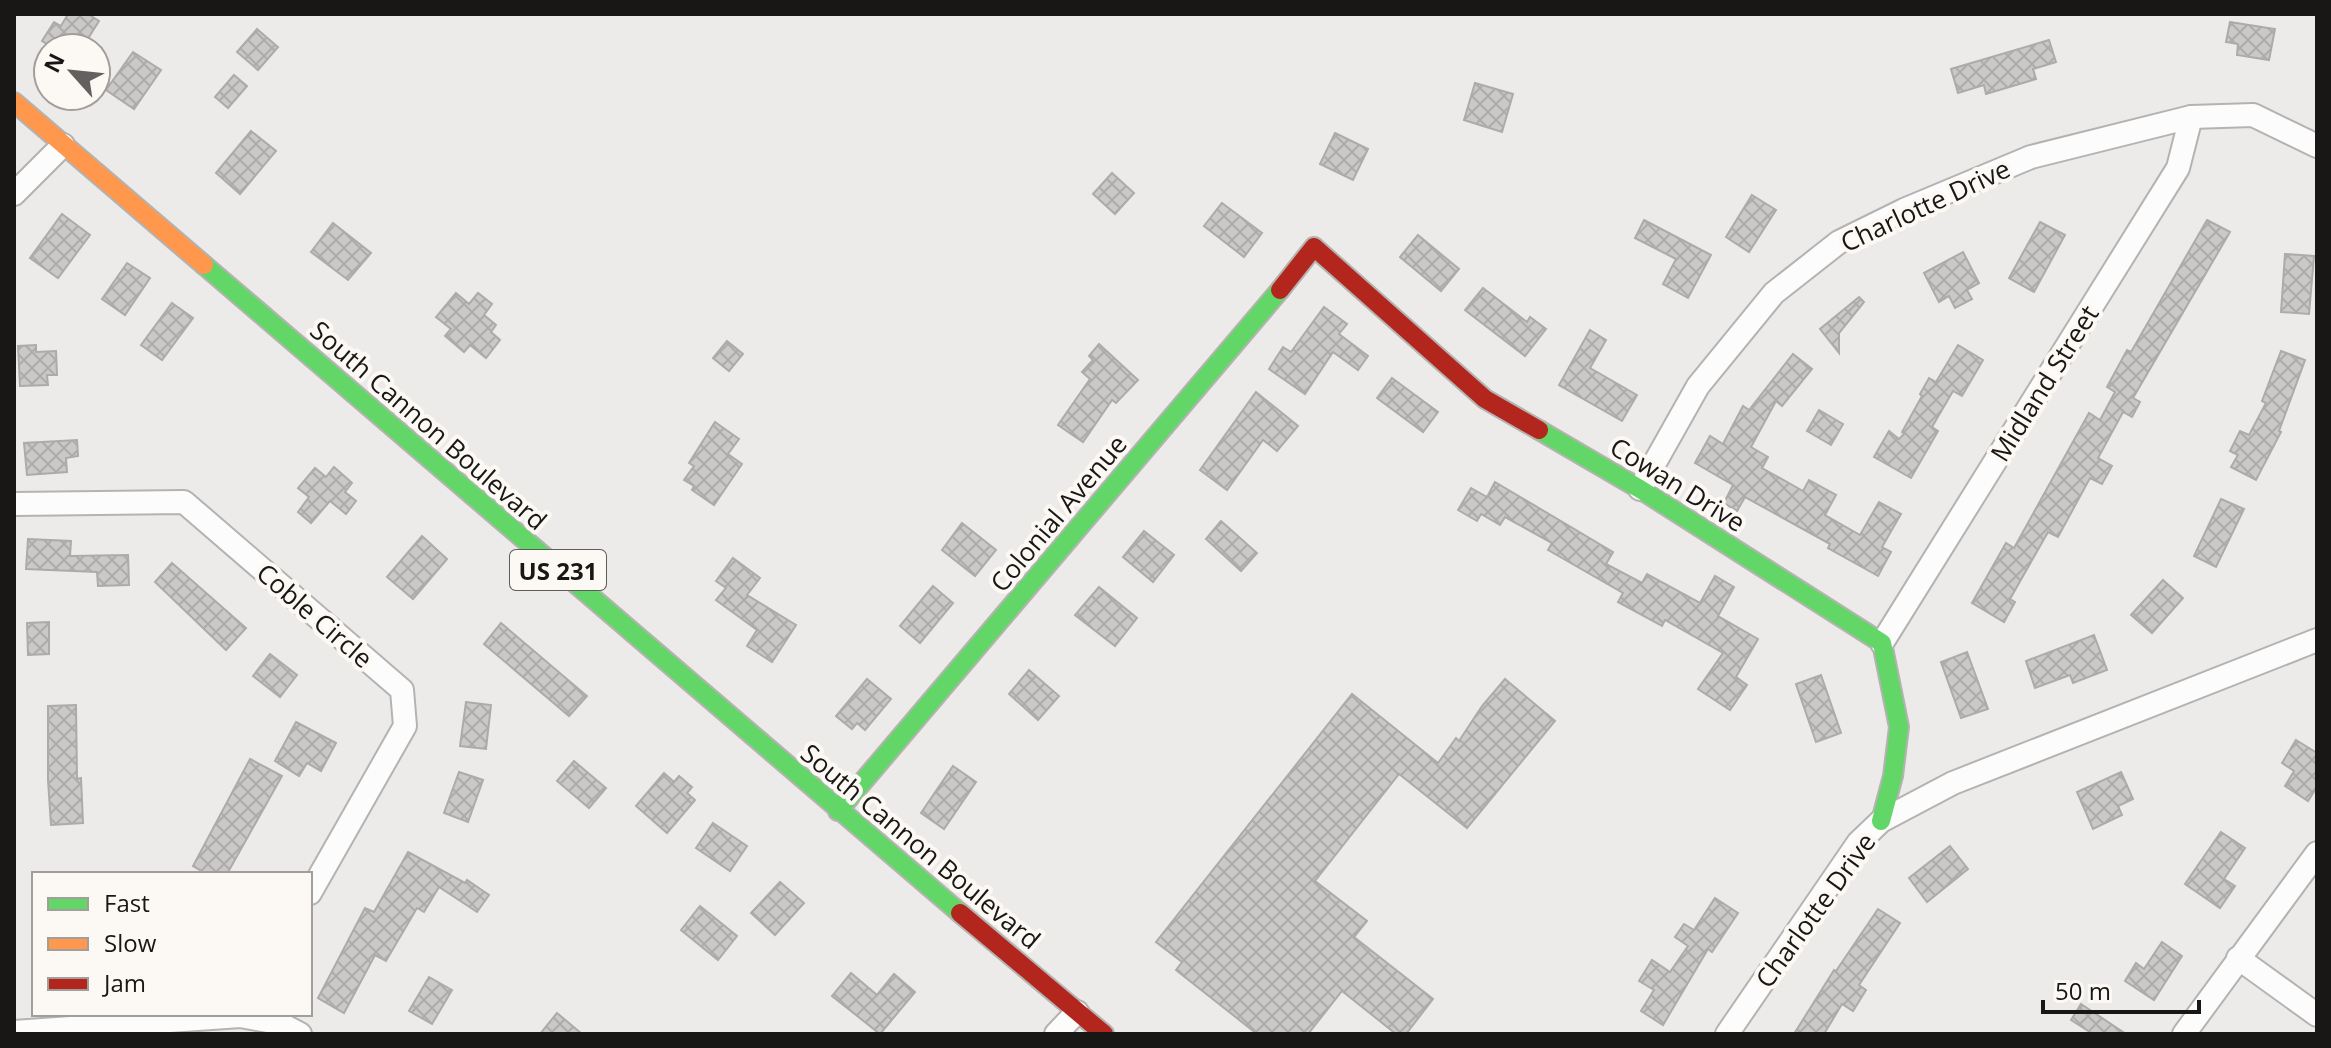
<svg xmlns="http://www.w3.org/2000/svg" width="2331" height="1048" viewBox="0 0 2331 1048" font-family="'Open Sans',sans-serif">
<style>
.building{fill:url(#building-cross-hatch);stroke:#acaba9;stroke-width:2}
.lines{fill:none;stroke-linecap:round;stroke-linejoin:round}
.street-casing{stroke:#b4b3b1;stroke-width:26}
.fast-casing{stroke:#b4b3b1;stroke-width:22}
.slow-casing{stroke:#b4b3b1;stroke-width:22}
.jam-casing{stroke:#b4b3b1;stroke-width:22}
.street{stroke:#fcfcfc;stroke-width:22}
.fast{stroke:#63d668;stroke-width:18}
.slow{stroke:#ff974d;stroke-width:18}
.jam{stroke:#b3261e;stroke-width:18}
.labels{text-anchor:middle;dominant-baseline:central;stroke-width:8;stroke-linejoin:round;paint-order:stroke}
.shield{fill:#fcf9f5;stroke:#5c5b59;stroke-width:2}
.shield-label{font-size:24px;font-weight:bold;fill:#181716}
.street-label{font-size:26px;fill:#181716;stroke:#fcf9f5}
</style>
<defs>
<pattern id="building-cross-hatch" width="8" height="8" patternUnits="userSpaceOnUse" patternTransform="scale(2)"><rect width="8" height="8" fill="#cac9c7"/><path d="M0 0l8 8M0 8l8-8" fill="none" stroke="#adacaa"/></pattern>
</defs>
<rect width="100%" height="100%" fill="#edebe9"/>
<g class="building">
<path d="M68,14H88L99,21L82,48H53L42,41L54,22L61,26Z"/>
<path d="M2230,22L2275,29L2269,60L2237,55L2238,44L2226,42Z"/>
<path d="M257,29L278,47L258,70L237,52Z"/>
<path d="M2049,40L2056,62L2033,69L2036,79L1986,94L1984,85L1958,93L1951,69Z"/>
<path d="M133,52L161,70L134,109L106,90Z"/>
<path d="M234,75L247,86L228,108L215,97Z"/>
<path d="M1475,83L1513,94L1502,132L1464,120Z"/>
<path d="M251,131L276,151L240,194L216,173Z"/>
<path d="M1335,133L1368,149L1353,180L1320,164Z"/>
<path d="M1112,173L1134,193L1115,214L1093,194Z"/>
<path d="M1752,195L1776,210L1749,252L1726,237Z"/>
<path d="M1222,203L1262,233L1244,257L1204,226Z"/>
<path d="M62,214L90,235L58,278L30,258Z"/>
<path d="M1644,220L1711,255L1688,298L1663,284L1676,259L1635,238Z"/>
<path d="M2207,220L2230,232L2133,398L2140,402L2132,417L2123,412L2098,458L2112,466L2102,484L2090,478L2058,537L2048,532L2010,599L2015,602L2004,622L1972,603L2006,543L2014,548L2089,413L2100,420L2115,392L2107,387L2127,350L2131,352Z"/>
<path d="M2040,222L2065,235L2034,292L2009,278Z"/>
<path d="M333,223L371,253L348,280L311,252Z"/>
<path d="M1418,235L1459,269L1441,291L1400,257Z"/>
<path d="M1963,252L1979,283L1967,290L1972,299L1955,308L1949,296L1939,302L1924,273Z"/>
<path d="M2285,254L2314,256L2309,314L2281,312Z"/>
<path d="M127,263L150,278L125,315L102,299Z"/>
<path d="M1483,288L1527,322L1530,317L1546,329L1525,356L1465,310Z"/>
<path d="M456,293L469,304L478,293L492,304L484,315L496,325L491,332L500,340L486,358L470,345L464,352L445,336L451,329L436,317Z"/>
<path d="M1859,297L1864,302L1839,333V353L1820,329Z"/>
<path d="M172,303L193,318L162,360L141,345Z"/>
<path d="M1324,307L1347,324L1339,334L1368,356L1358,370L1333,352L1305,394L1269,369L1283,347L1291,352Z"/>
<path d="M1590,330L1606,340L1590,368L1637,395L1622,421L1559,385Z"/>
<path d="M727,341L743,354L729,371L713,358Z"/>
<path d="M1099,344L1138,380L1116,403L1112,400L1083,442L1058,425L1090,379L1082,372L1093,360L1089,356Z"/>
<path d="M36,345V352L56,351L57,375H47L48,385L20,386L18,346Z"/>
<path d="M1958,345L1983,360L1962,396L1953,391L1932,427L1938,431L1911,478L1874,457L1889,431L1899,439L1904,434L1902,432L1922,396L1920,394L1929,378L1936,382Z"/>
<path d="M2281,351L2305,360L2279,431L2281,432L2256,480L2231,467L2238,455L2230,451L2240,431L2249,435L2266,403L2262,401Z"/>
<path d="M1793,354L1812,369L1782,406L1776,401L1751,447L1768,457L1762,468L1803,491L1809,480L1836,495L1825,515L1860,535L1879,502L1901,514L1882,547L1891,552L1878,576L1828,548L1830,544L1745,497L1737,511L1724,503L1733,485L1695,463L1710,436L1723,444L1743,406L1749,410Z"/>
<path d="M1392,378L1438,412L1423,432L1377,398Z"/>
<path d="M1256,392L1298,426L1277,451L1263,440L1227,490L1200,470Z"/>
<path d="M1819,410L1843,424L1831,445L1807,431Z"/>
<path d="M715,422L739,439L728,454L742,464L714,505L692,490L694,486L684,480L694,466L689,463Z"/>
<path d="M77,440L78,456L66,458L67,472L27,475L24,443Z"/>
<path d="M334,467L352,483L345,492L356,501L346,514L330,501L311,523L298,512L309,497L298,488L315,468L326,477Z"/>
<path d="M1495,482L1613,552L1606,564L1642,583L1647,574L1700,603L1715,576L1734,587L1718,616L1758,639L1736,677L1747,685L1730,710L1698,689L1723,653L1665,620L1662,626L1618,602L1623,593L1548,550L1552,543L1505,517L1500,525L1481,514L1477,521L1458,510L1471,488L1487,497Z"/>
<path d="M2221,499L2244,509L2216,567L2194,556Z"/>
<path d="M1221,521L1257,553L1241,571L1206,539Z"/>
<path d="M962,523L996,550L975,576L942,550Z"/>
<path d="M1144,531L1174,555L1153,582L1123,557Z"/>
<path d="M422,536L447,559L413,599L387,577Z"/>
<path d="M28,539L71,541L70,556L128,555L129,585L98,586L97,572L26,569Z"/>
<path d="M733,558L760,578L747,595L796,625L772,662L747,646L757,630L716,600L726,588L716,581Z"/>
<path d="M172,563L246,628L226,650L155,582Z"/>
<path d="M2163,580L2183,598L2152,633L2131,615Z"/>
<path d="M933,586L953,603L920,643L900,626Z"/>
<path d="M1099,587L1137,618L1115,646L1075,615Z"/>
<path d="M49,622V654L28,655L27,623Z"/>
<path d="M501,623L587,696L569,716L484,644Z"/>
<path d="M2094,635L2107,670L2073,683L2070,675L2035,688L2026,661Z"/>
<path d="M1967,652L1988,709L1961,718L1941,662Z"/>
<path d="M270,654L297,675L280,697L253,676Z"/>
<path d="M1029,670L1059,696L1038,720L1009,694Z"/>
<path d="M1821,675L1841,733L1816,742L1796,684Z"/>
<path d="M867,679L891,699L865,730L857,723L852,729L836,716Z"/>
<path d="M1505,679L1555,721L1467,828L1399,774L1315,881L1367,921L1354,937L1433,999L1406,1034H1396L1342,991L1308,1034H1257L1176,970L1182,962L1156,942L1352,694L1438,763L1456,738L1459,741L1482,706Z"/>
<path d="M466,702L491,705L486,749L460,746Z"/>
<path d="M76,705L77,779L81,778L83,823L51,825L48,780V706Z"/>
<path d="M296,722L336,743L321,771L307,763L299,776L275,761Z"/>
<path d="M2296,740L2317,753V787L2308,801L2285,786L2294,771L2282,763Z"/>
<path d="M250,759L282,776L227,874H207L193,866Z"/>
<path d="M574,761L606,788L589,808L557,781Z"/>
<path d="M953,766L976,782L944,829L921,813Z"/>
<path d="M459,772L483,780L468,822L444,813Z"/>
<path d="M2121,772L2133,799L2118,806L2122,815L2093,829L2077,792Z"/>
<path d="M664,773L674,782L679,776L692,787L687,793L695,800L667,833L636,806Z"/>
<path d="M713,823L747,846L730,871L696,848Z"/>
<path d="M2221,832L2245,848L2224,879L2235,886L2220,908L2185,884Z"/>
<path d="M1950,846L1968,869L1927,902L1909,878Z"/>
<path d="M408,852L465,883L467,880L489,895L477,912L439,887L424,912L417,908L386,961L375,955L344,1013L318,998L365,908L374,912Z"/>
<path d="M780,882L804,903L775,935L751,913Z"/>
<path d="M1715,898L1738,913L1712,952L1708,949L1663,1025L1641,1011L1654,990L1639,981L1652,960L1670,972L1688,946L1675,937L1684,924L1694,930Z"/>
<path d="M700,906L737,936L718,960L681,930Z"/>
<path d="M1878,909L1900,923L1859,985L1866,990L1853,1011L1842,1004L1824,1034H1794L1834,970L1836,971Z"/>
<path d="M2162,942L2182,956L2154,1000L2125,981L2136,963L2144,969Z"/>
<path d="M851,973L877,995L894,974L915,992L880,1034L832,996Z"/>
<path d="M429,977L452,990L432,1024L409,1011Z"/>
<path d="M2081,1004L2126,1034H2093L2071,1020Z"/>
<path d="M557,1013L582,1034H540Z"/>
</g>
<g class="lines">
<g class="street-casing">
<g id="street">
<path d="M14,194L63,145"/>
<path d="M1640,489L1698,386L1774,293L1839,242L1904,210L2031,157L2191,117L2253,115L2317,146"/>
<path d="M14,504L184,502L402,690L405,726L310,893"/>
<path d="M1882,643L2178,168L2191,117"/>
<path d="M2238,958L2317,1015"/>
<path d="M14,1032L240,1016L279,1023L300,1034"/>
<path d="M1056,1034L1077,1012"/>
<path d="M1727,1034L1858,843L1881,821L1953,783L2317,640"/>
<path d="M2184,1034L2317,853"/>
</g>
</g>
<g class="fast-casing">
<g id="fast">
<path d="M204,265L960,913"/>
<path d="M1539,430L1640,489L1882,643L1899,727L1893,776L1881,821"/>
<path d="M838,811L1280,290"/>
</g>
</g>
<g class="slow-casing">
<path id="slow" d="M14,102L204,265"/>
</g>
<g class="jam-casing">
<g id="jam">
<path d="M1280,290L1314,247L1485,399L1539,430"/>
<path d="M960,913L1104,1034"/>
</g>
</g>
<use href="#street" class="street"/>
<use href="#fast" class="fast"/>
<use href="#slow" class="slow"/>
<use href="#jam" class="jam"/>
</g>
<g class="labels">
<rect class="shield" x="510" y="550" width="96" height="40" rx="6"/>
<g class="shield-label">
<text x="558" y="570">US 231</text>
</g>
<g class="street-label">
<text transform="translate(1925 205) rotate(-25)">Charlotte Drive</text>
<text transform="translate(2044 383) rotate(-58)">Midland Street</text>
<text transform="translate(429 425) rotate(41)">South Cannon Boulevard</text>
<text transform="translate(1678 484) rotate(32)">Cowan Drive</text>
<text transform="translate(1058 513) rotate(-50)">Colonial Avenue</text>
<text transform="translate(315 615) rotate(41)">Coble Circle</text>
<text transform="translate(921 846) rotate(40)">South Cannon Boulevard</text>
<text transform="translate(1815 910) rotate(-54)">Charlotte Drive</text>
</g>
</g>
<rect width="2331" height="1048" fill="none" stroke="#181716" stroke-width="32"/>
<rect x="32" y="872" width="280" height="144" fill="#fcf9f5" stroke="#a19f9c" stroke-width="2"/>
<rect x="48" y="898" width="40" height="12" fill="#63d668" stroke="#a19f9c" stroke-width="2"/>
<text x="104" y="912" font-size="24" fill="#181716">Fast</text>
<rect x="48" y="938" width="40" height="12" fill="#ff974d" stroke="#a19f9c" stroke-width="2"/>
<text x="104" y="952" font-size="24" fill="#181716">Slow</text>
<rect x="48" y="978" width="40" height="12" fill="#b3261e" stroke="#a19f9c" stroke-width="2"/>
<text x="104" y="992" font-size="24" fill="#181716">Jam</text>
<g transform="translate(72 72) rotate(297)"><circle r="38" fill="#fcf9f5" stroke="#a19f9c" stroke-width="2"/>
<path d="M0-6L14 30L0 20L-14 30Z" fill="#636160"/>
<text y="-12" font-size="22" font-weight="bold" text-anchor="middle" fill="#181716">N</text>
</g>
<path d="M2043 1000v12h156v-12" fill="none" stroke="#181716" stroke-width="4"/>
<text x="2055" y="1000" font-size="24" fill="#181716" stroke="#fcf9f5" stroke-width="6" paint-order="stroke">50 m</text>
</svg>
